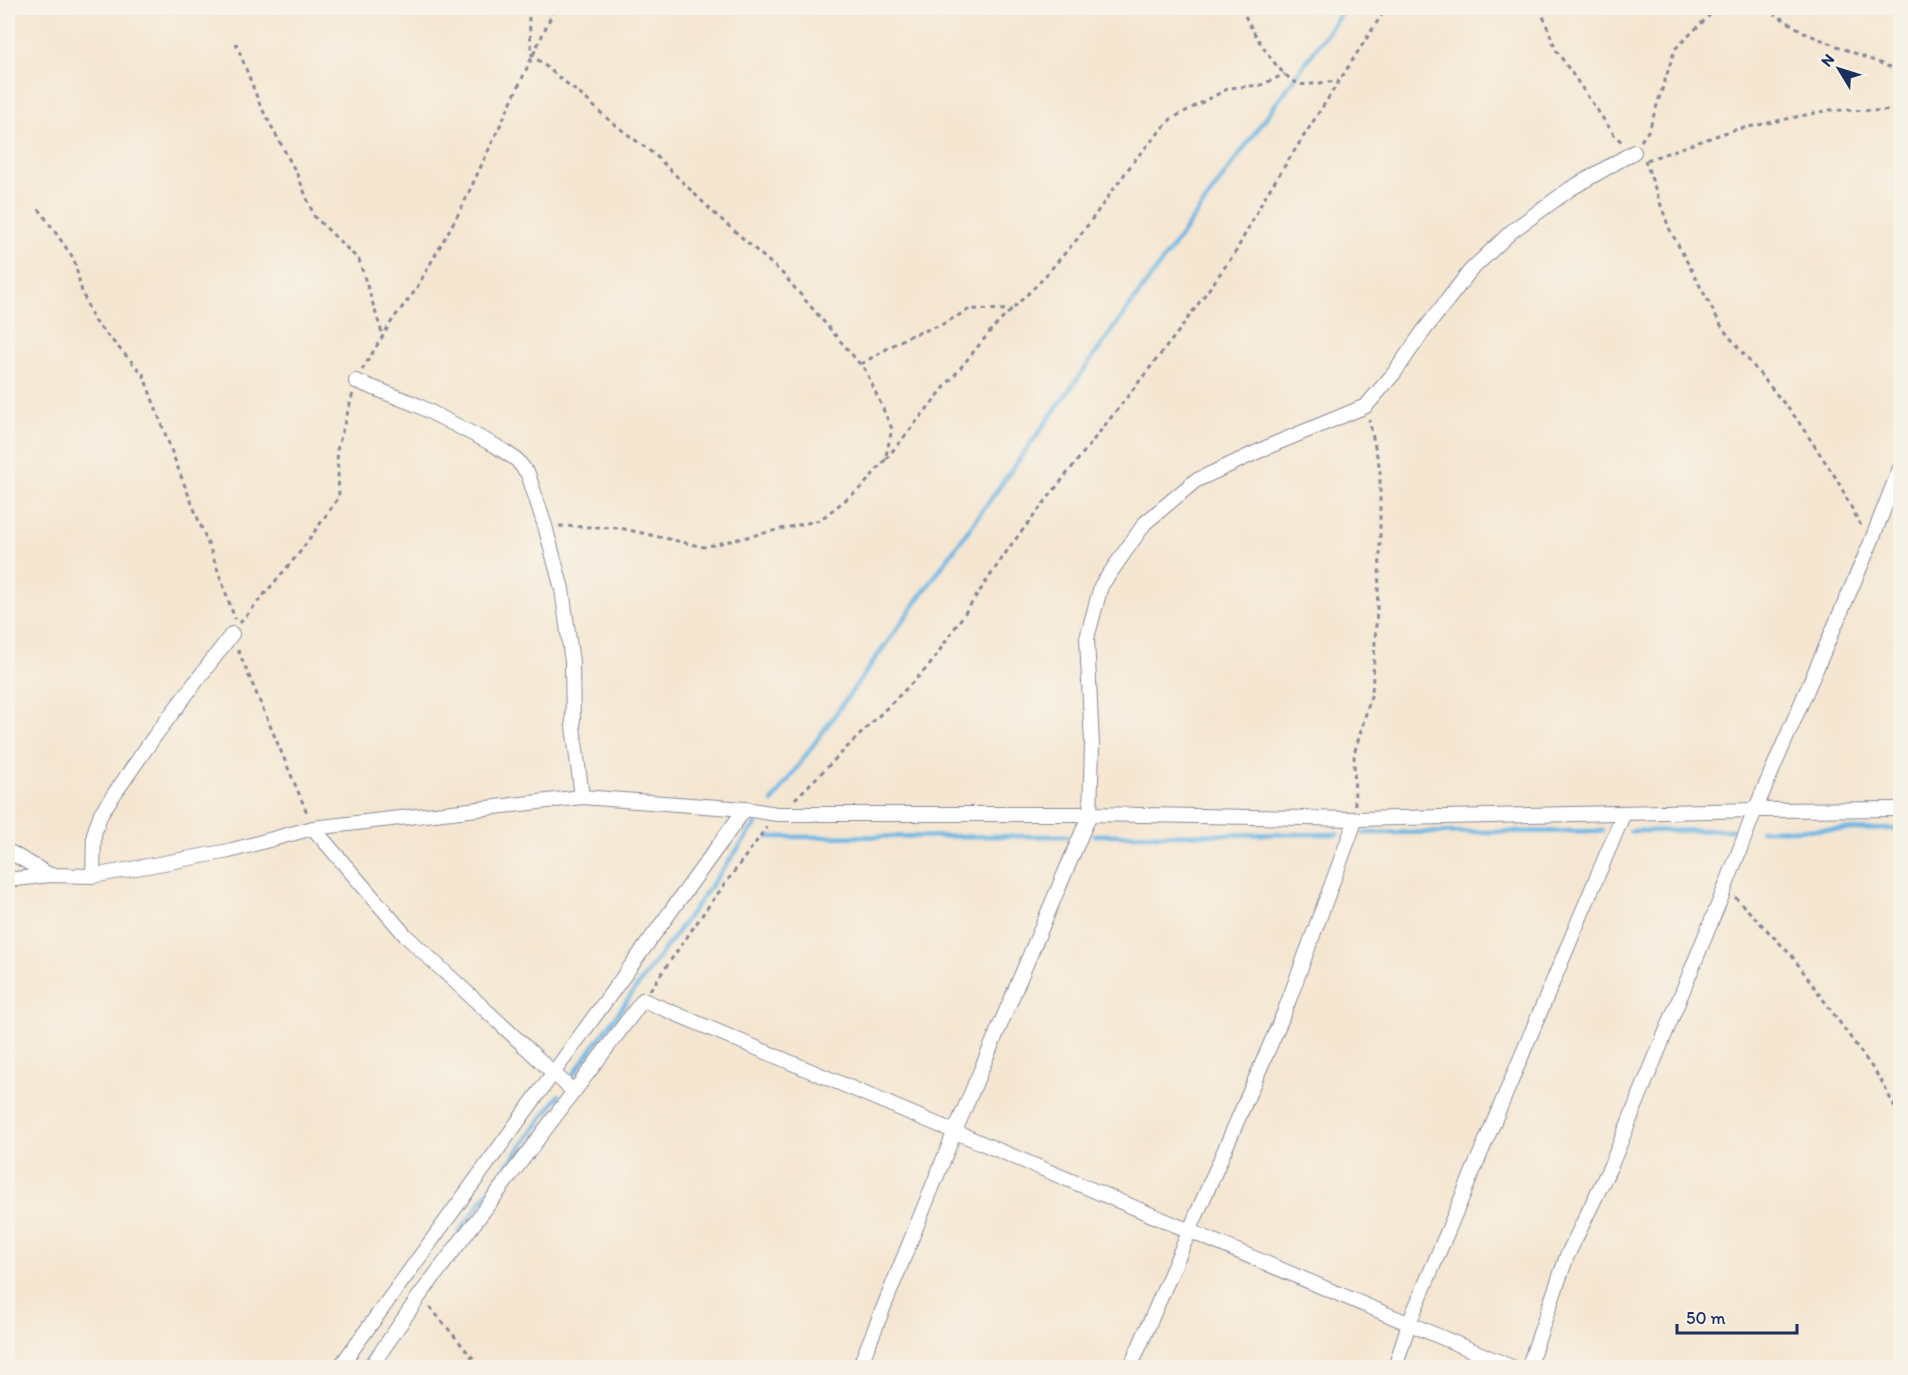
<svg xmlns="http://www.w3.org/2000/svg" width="1908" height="1375" viewBox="0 0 1908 1375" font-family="Itim,sans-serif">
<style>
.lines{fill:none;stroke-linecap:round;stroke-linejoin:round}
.stream{stroke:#6ab6e3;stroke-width:4.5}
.street-casing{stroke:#888a98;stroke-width:16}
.path{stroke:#888a98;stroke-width:3;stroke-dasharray:4.5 4.5;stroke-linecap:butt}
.street{stroke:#fff;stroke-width:14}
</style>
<rect width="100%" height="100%" fill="#f7f3e8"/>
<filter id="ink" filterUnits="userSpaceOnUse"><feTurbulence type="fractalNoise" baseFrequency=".0167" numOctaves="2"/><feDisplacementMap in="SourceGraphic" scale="12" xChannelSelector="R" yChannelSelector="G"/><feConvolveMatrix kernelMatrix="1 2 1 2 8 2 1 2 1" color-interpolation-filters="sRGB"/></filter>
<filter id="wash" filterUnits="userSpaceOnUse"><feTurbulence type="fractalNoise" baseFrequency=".008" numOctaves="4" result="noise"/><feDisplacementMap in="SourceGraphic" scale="24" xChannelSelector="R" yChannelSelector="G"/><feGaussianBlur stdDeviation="1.35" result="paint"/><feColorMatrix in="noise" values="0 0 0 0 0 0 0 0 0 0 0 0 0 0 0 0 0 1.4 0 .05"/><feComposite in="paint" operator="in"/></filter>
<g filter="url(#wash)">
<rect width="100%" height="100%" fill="#f5e6d1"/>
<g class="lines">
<g class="stream">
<path d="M772,802L1345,8"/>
<path d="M1761,830L1900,829"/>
<path d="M1630,831L1733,830"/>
<path d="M1364,833L1602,831"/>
<path d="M1095,835L1337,834"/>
<path d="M769,837L1067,836"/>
<path d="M572,1076L756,824"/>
<path d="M459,1232L559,1095"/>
<path d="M361,1368L384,1336"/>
</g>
</g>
</g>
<g filter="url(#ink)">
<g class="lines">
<g class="street-casing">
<g id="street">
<path d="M356,381L417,405L496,446L517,460L528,474L545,526L562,589L572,662L573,726L582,797"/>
<path d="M313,828L406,936L574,1092"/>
<path d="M8,851L50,875"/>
<path d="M93,876L94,834L101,813L154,737L232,634"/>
<path d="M8,880L50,875L93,876L229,851L313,828L582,797L745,809L777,814H1090L1356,819L1755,810L1900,809"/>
<path d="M339,1368L745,809"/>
<path d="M370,1368L420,1295L643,1000L1514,1368"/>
<path d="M859,1368L955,1131L1090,814L1092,745L1087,638L1101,586L1145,523L1195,481L1272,445L1366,406L1395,372L1422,333L1470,271L1512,231L1570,189L1634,152"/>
<path d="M1130,1368L1284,1013L1356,819"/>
<path d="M1395,1368L1409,1323L1624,813"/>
<path d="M1528,1368L1567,1256L1612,1163L1725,888L1755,810L1869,547L1900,468"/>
</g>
</g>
<g class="path">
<path d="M528,8L532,55L587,100L610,121L655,155L713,212L782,273L866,371L892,429L885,460L863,486L820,520L704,547L620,528L558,526"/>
<path d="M1241,8C1250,27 1278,78 1300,84C1308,86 1329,81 1338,81"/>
<path d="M1540,8L1556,50L1615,136L1623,143"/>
<path d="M1765,8L1807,34L1892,68L1900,73"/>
<path d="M236,43L260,105L298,176L314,216L359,260L383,336"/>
<path d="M1641,141L1649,130L1675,49L1717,8"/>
<path d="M1645,160L1669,228L1723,329L1796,418L1836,478L1861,526"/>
<path d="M1647,160L1730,131L1829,110L1900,111"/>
<path d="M39,209L74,259L82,292L94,321L143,374L179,471L212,554L235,619"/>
<path d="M861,364L907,337L941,325L970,309L1012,310"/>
<path d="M362,370L393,319L415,291L461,209L555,8"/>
<path d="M886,459L993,328L1039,283L1079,237L1137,157L1171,119L1229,88L1261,85L1285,74"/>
<path d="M240,623L300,552L339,497L337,450L353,393"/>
<path d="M238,650L308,815"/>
<path d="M795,799L929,666L1011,545L1178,332L1235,253L1266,195L1386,8"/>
<path d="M1355,805L1354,754L1372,693L1380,558V469L1369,420"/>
<path d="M1735,897L1792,956L1881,1080L1900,1118"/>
<path d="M650,990L705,911L767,827"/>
<path d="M430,1307L481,1368"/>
</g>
<use href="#street" class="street"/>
</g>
</g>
<rect width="1908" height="1375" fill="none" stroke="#f7f3e8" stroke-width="30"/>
<g transform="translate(1839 69) rotate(308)" stroke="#f7f3e8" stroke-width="4.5" paint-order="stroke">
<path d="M0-4.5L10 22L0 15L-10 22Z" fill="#1b2f5e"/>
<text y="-9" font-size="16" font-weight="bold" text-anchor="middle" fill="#1b2f5e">N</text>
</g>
<path d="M1677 1324v9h120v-9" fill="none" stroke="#1b2f5e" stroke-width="3"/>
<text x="1686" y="1324" font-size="18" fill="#1b2f5e" stroke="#f7f3e8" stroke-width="4.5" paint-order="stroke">50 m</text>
</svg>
